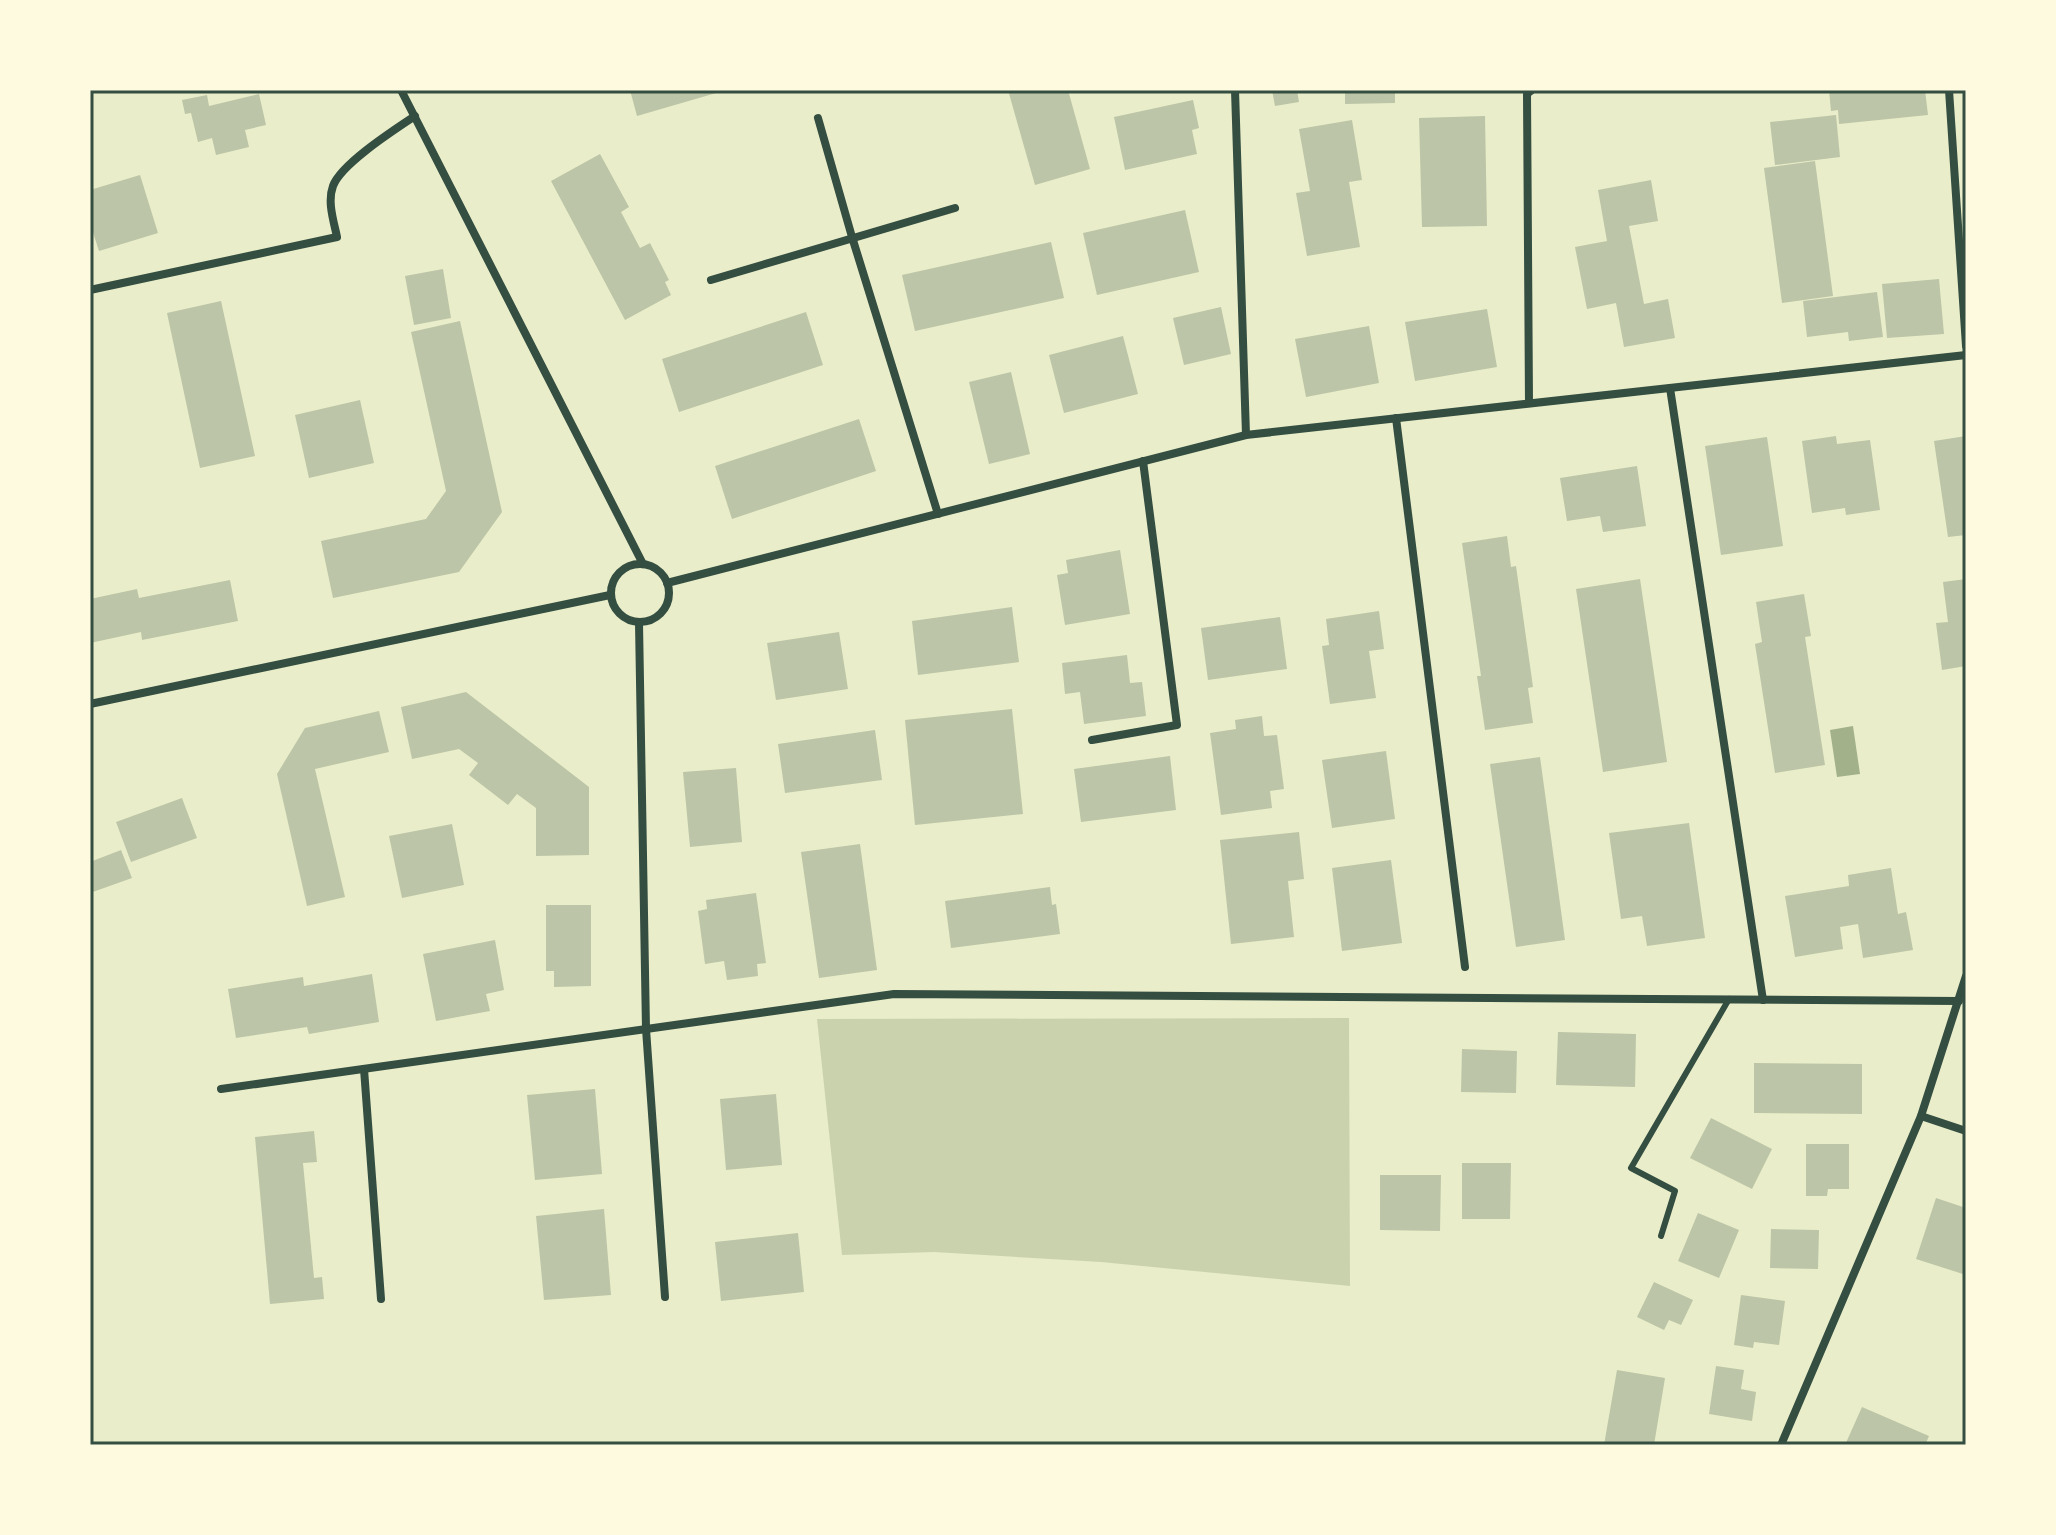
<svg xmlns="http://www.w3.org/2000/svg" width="2056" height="1535" viewBox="0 0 2056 1535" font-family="Barlow,sans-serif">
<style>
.green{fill:#cad2ad}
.water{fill:#a3b18a}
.building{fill:#bcc5a7}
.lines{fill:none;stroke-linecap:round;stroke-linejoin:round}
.service{stroke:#344e41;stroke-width:6}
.minor{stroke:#344e41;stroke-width:8}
.neatline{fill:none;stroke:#344e41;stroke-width:3}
</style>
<rect width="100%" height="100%" fill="#e9edc9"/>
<path class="green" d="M1349,1018L1350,1286L1101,1262L934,1252L842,1255L817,1019Z"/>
<path class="water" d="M1853,726L1860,774L1837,777L1830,730Z"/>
<g class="building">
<path d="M630,90H723V91L637,116Z"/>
<path d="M1008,90H1068L1090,169L1035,185Z"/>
<path d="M1272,90H1297L1299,102L1275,106Z"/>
<path d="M1345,90H1395V103L1345,104Z"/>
<path d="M1829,90H1925L1928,115L1839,124L1838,110L1831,111Z"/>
<path d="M259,94L266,125L245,130L249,147L216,155L212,138L198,142L191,113L185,114L182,100L207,95L209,106Z"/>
<path d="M1193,100L1199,128L1192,130L1197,154L1125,170L1114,117Z"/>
<path d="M1836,115L1840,157L1775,165L1770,122Z"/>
<path d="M1485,116L1487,226L1422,227L1419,118Z"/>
<path d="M1352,120L1362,180L1349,182L1360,247L1307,256L1296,193L1310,191L1299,129Z"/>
<path d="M600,154L629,207L621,212L640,248L650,243L669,280L665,282L671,295L625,320L551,181Z"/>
<path d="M1815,161L1833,296L1782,303L1764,168Z"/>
<path d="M140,175L158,233L99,251L90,223V190Z"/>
<path d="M1651,180L1658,221L1629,226L1644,304L1668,299L1675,338L1624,347L1616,303L1587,309L1575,247L1607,241L1598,190Z"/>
<path d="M1185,210L1199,272L1097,295L1083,233Z"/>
<path d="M1051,242L1064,298L915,331L902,275Z"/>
<path d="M443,269L451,318L414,325L405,276Z"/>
<path d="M1939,279L1944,334L1887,338L1882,284Z"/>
<path d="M1877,292L1883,337L1849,341L1848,332L1807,337L1803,301Z"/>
<path d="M221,301L255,456L200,468L167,313Z"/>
<path d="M1221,307L1231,354L1184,365L1173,318Z"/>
<path d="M1487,309L1497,367L1415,381L1405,322Z"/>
<path d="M806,312L823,365L679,412L662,359Z"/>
<path d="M460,321L502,512L459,572L333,598L321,541L426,519L446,491L411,332Z"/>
<path d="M1369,326L1379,383L1306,397L1295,339Z"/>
<path d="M1123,336L1138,394L1064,413L1049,355Z"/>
<path d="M1011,372L1030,454L989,464L969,382Z"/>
<path d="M360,400L374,463L309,478L295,415Z"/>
<path d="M859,419L876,471L732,519L715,466Z"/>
<path d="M1836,436L1837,444L1870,440L1880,510L1846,515L1845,508L1812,513L1802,441Z"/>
<path d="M1966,436V535L1948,537L1934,441Z"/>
<path d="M1767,437L1783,546L1721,555L1705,446Z"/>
<path d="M1637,466L1646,526L1603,532L1600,516L1567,521L1560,478Z"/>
<path d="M1507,536L1511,567L1516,566L1533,687L1528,688L1533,723L1485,730L1477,676H1481L1462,543Z"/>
<path d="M1120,550L1130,614L1065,625L1057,575L1068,573L1066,560Z"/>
<path d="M1640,579L1667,762L1603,772L1576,589Z"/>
<path d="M1966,579V666L1942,670L1936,623L1948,622L1943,582Z"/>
<path d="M230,580L238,621L142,640L141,632L90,643V599L137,589L139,598Z"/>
<path d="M1804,594L1811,636L1805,637L1825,765L1775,773L1755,644L1762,642L1756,602Z"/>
<path d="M1012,607L1019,662L918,675L912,621Z"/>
<path d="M1379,611L1384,649L1369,651L1376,698L1330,704L1322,646L1329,645L1326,619Z"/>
<path d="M1280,617L1287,669L1208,680L1201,628Z"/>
<path d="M839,632L848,689L776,700L767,643Z"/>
<path d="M1127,655L1130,683L1142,682L1146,716L1084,724L1080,692L1065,694L1062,663Z"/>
<path d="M466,692L589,787V855L536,856V808L517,794L508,805L469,775L478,763L459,749L412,759L401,707Z"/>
<path d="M1012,709L1023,814L915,825L905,720Z"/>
<path d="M379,711L389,752L315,769L345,897L307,906L277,774L305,728Z"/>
<path d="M1262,716L1264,736L1277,735L1284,789L1270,791L1272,808L1221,815L1210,733L1236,729L1235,720Z"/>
<path d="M875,730L882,780L785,793L778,744Z"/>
<path d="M1386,751L1395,819L1332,828L1322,760Z"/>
<path d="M1170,756L1176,810L1081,822L1074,769Z"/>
<path d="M1540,757L1565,940L1516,947L1490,764Z"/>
<path d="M736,768L742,842L690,847L683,772Z"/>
<path d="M182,798L197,838L131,862L116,822Z"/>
<path d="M1689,823L1705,938L1647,946L1642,916L1621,919L1609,833Z"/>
<path d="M452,824L464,885L402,898L389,836Z"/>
<path d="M1299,832L1304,879L1288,881L1294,937L1231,944L1220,840Z"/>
<path d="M860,844L877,970L819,978L801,852Z"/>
<path d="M121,850L132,878L90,893V862Z"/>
<path d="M1391,860L1402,943L1342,951L1332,868Z"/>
<path d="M1891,868L1898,914L1906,912L1913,950L1863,958L1858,924L1840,927L1843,949L1795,957L1785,896L1849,886L1848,875Z"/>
<path d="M1050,887L1052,905L1056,904L1060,934L951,948L945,901Z"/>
<path d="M756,893L766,963L757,964L758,976L727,980L724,961L705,964L698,911L707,909L706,900Z"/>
<path d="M546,905H591V986L554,987V971H546Z"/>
<path d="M495,940L504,990L486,994L490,1011L436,1021L423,954Z"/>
<path d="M372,974L379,1022L309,1034L307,1027L236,1038L228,989L303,977L304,986Z"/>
<path d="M1558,1032L1636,1034L1635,1087L1556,1085Z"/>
<path d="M1462,1049L1517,1051L1516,1093L1461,1092Z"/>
<path d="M1754,1063L1862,1064V1114L1754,1113Z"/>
<path d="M595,1089L602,1174L535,1180L527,1095Z"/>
<path d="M776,1094L782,1165L726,1170L720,1099Z"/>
<path d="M1711,1118L1772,1149L1752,1189L1690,1158Z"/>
<path d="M314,1131L317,1162L303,1163L314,1278L322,1277L324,1299L270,1304L255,1137Z"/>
<path d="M1806,1144H1849V1189H1828L1827,1196H1806Z"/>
<path d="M1462,1163H1511L1510,1219H1462Z"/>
<path d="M1380,1175H1441L1440,1231L1380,1230Z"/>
<path d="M1936,1198L1966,1208V1275L1916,1259Z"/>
<path d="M604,1209L611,1295L544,1300L536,1216Z"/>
<path d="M1698,1213L1739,1230L1719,1278L1678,1261Z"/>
<path d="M1771,1229L1819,1230L1818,1269L1770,1268Z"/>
<path d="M798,1233L804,1292L721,1301L715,1242Z"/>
<path d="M1654,1282L1693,1300L1681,1325L1669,1320L1664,1330L1637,1317Z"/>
<path d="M1741,1295L1785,1301L1779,1345L1754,1342L1753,1348L1734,1345Z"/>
<path d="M1716,1366L1744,1370L1741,1389L1756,1392L1752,1421L1709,1414Z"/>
<path d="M1617,1370L1665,1378L1654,1445H1604Z"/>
<path d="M1862,1407L1929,1436L1925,1445H1845Z"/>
</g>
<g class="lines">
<path class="service" d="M1661,1236L1675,1191L1631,1168L1729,999"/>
<g class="minor">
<path d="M401,90L643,564"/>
<path d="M1235,90L1246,435"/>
<path d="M1949,90L1966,346"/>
<path d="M818,118L852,237L938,514"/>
<path d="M711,280L955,208"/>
<path d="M90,290L337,237C334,222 327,202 333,186C341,164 394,130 415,116"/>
<path d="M1670,388L1763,1000"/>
<path d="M1529,403L1527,94L1532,90"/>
<path d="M1396,418L1465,967"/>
<circle cx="640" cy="593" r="29"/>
<path d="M667,583L1246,435L1966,355"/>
<path d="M639,623L646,1029L665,1297"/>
<path d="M90,704L610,595"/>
<path d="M1092,740L1177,725L1143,461"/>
<path d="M364,1069L381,1299"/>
<path d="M221,1089L894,994L1959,1001"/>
<path d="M1921,1116L1966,1131"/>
<path d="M1781,1445L1921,1116L1966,976"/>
</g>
</g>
<rect width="2056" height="1535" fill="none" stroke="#fefae0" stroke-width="184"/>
<rect x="92" y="92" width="1872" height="1351" class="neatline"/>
</svg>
